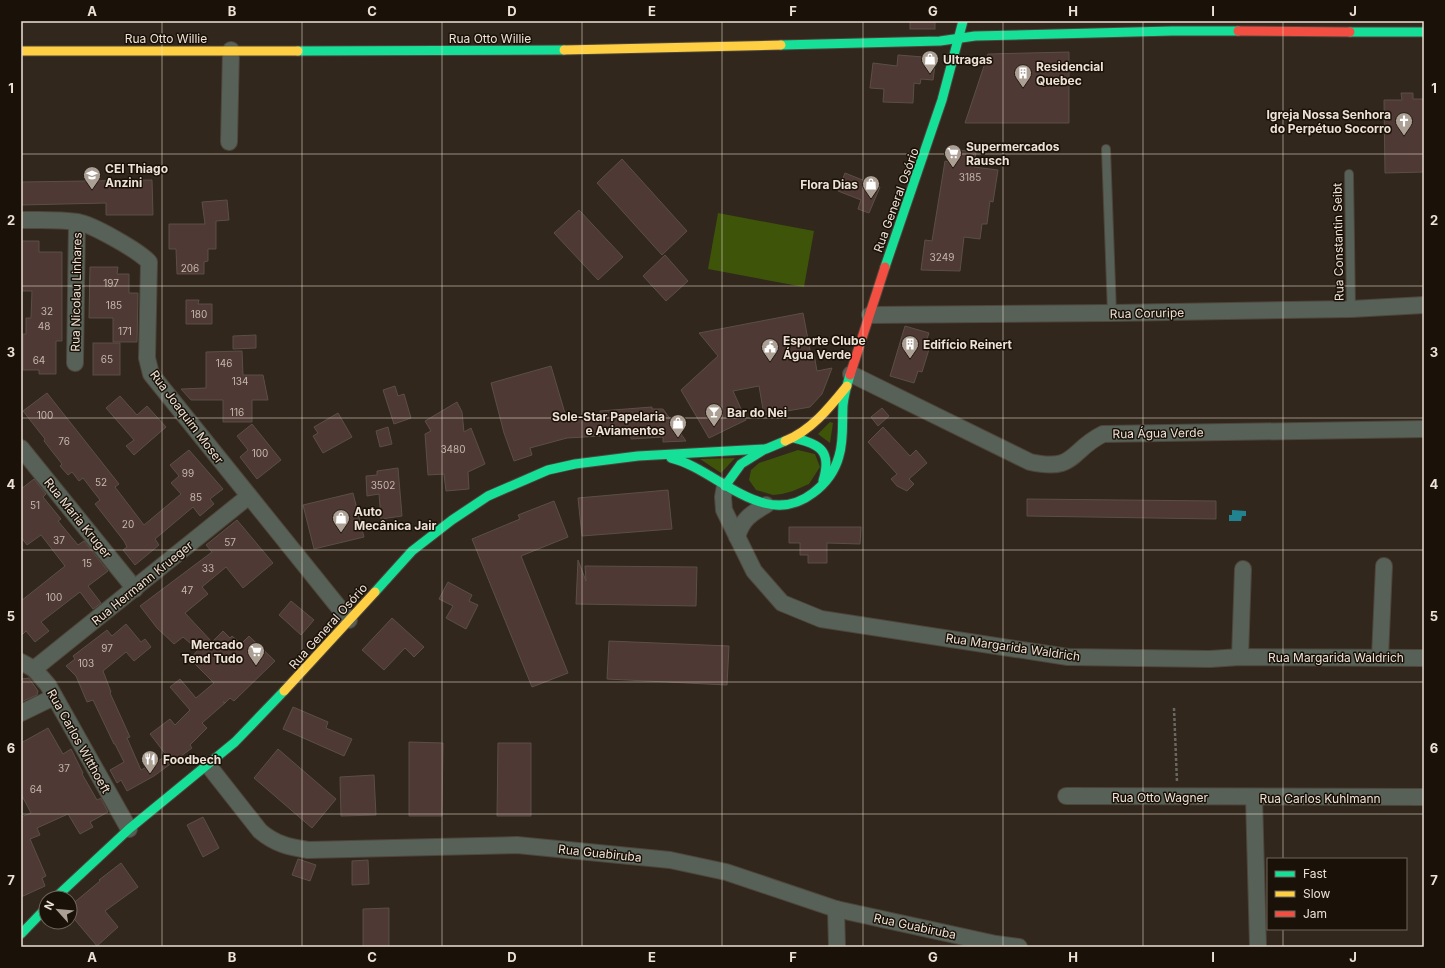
<svg xmlns="http://www.w3.org/2000/svg" width="1445" height="968" viewBox="0 0 1445 968" font-family="Inter,sans-serif">
<style>
.green{fill:#3d5409}
.water{fill:#228390}
.building{fill:#4e3934;stroke:#5a4f48}
.lines{fill:none;stroke-linecap:round;stroke-linejoin:round}
.lane-casing{stroke:#4e453b;stroke-width:10}
.street-casing{stroke:#4e453b;stroke-width:18}
.fast-casing{stroke:#4e453b;stroke-width:11}
.slow-casing{stroke:#4e453b;stroke-width:11}
.jam-casing{stroke:#4e453b;stroke-width:11}
.path{stroke:#666861;stroke-width:2.5;stroke-dasharray:3 2;stroke-linecap:butt}
.lane{stroke:#576158;stroke-width:8}
.street{stroke:#576158;stroke-width:16}
.fast{stroke:#16e098;stroke-width:9}
.slow{stroke:#ffcf43;stroke-width:9}
.jam{stroke:#f24e42;stroke-width:9}
.grid{fill:none;stroke:#eee1d5;stroke-width:1;stroke-opacity:0.55}
.labels{text-anchor:middle;dominant-baseline:central;stroke-width:3;stroke-linejoin:round;paint-order:stroke}
.number-label{font-size:10px;fill:#c6b7ad}
.street-label{font-size:12px;fill:#eee1d5;stroke:#1a1209}
.poi-label{font-size:12px;font-weight:bold;fill:#eee1d5;stroke:#1a1209;text-anchor:start}
.neatline{fill:none;stroke:#eee1d5;stroke-width:1.5}
.grid-label{font-size:13px;text-anchor:middle;font-weight:bold;fill:#eee1d5}
</style>
<rect width="100%" height="100%" fill="#31271c"/>
<g class="green">
<path d="M718,213L814,231L804,287L708,269Z"/>
<path d="M830,422L833,423L830,443L818,434Z"/>
<path d="M798,450L815,454L820,467L809,484L793,491L782,494L773,495L756,490L749,480L751,470L759,463Z"/>
<path d="M735,458L721,473L700,459Z"/>
</g>
<path class="water" d="M1232,510L1246,511V516H1242L1241,521H1229V515H1232Z"/>
<g class="building">
<rect x="910" y="21" width="25" height="8"/>
<path d="M1069,52V123H965L988,54Z"/>
<path d="M898,55L936,58L933,80L921,79L920,84L914,83L913,103L883,102L884,89L870,88L873,63L897,66Z"/>
<path d="M1401,93H1413V99H1424V172L1385,173L1384,100H1402Z"/>
<path d="M950,149L976,152L974,167L998,170L993,202L990,201L987,224H982L980,239L964,237L960,271L921,270L925,240L932,241L945,161L949,162Z"/>
<path d="M622,159L687,231L662,255L597,183Z"/>
<path d="M845,173L880,187L869,213L858,209L861,200L838,191Z"/>
<path d="M152,180L153,215H106V203L21,205V182Z"/>
<path d="M227,200L229,220L216,221V249H208V261L204,262V274H177L176,249H169V224H205L202,202Z"/>
<path d="M579,210L623,257L598,280L554,233Z"/>
<path d="M21,241H39V252H62V341H56V374H39V370H23V334H26V318H31L32,291H21Z"/>
<path d="M665,255L688,281L666,301L643,276Z"/>
<path d="M90,267H118L117,274H129V293H138L137,342H113V318H89Z"/>
<path d="M186,300H199L198,304H212V324H186Z"/>
<path d="M803,313L811,355L814,354L817,371L832,368L822,394L810,407L764,415L759,386L733,391L746,420L709,438L681,390L718,356L699,333Z"/>
<path d="M905,326L929,333L925,345L930,346L922,372L918,371L914,383L890,376Z"/>
<path d="M256,335V348L233,349V336Z"/>
<rect x="93" y="343" width="27" height="32"/>
<path d="M242,351L243,375H263L268,400H252V422H223V400H191L181,389L206,388V352Z"/>
<path d="M551,366L567,420L600,418V411L652,407V409H663L686,441L663,442V437L631,439L630,428L600,430L601,436L567,438L530,448L532,455L514,461L504,433L491,383Z"/>
<path d="M395,386L398,396L404,394L411,418L394,424L383,390Z"/>
<path d="M47,393L119,484L115,487L144,525L181,494L171,483L179,476L170,465L189,450L223,489L210,499L214,504L200,516L193,507L155,539L159,545L135,565L123,550L127,547L124,541L95,504L100,500L83,478L79,481L72,472L68,475L60,466L62,464L44,441L45,439L23,411Z"/>
<path d="M120,396L137,415L147,406L166,427L134,455L126,446L134,440L106,408Z"/>
<path d="M457,402L462,412L464,432L471,428L485,464L468,472L469,489L446,491L444,474L428,475L425,434L431,431L425,421Z"/>
<path d="M882,408L889,416L878,426L871,417Z"/>
<path d="M338,413L352,437L323,453L313,436L318,433L314,427Z"/>
<path d="M252,424L281,460L257,479L240,457L248,450L237,436Z"/>
<path d="M388,427L392,444L380,447L376,431Z"/>
<path d="M883,427L910,456L916,450L927,463L909,479L914,484L907,491L897,486L891,479L897,474L868,442Z"/>
<path d="M398,468L402,516L381,519L379,494L367,496L366,476L377,475V471Z"/>
<path d="M34,479L46,494L43,497L61,519L58,521L78,545L84,541L108,571L88,586L101,603L93,609L80,592L41,622L49,631L35,642L26,631L21,636V601L65,566L41,535L27,545L21,537V489Z"/>
<path d="M668,490L672,529L582,536L578,498Z"/>
<path d="M353,493L364,537L314,549L303,505Z"/>
<path d="M1027,499L1216,501V519L1027,516Z"/>
<path d="M554,501L568,537L521,556L568,673L532,687L472,539L520,519L518,515Z"/>
<path d="M237,520L273,563L243,588L226,567L202,587L208,594L185,613L212,642L223,631L230,638L232,636L241,644L249,636L275,661L234,701L230,698L225,703L223,702L225,703L202,723L207,728L190,745L192,748L154,776L127,791L121,780L117,783L110,770L124,762L115,744H114L93,700L87,702L76,676L66,666L75,659L73,656L107,630L112,636L126,624L141,642L145,639L151,647L134,661L126,652L103,671L111,692L110,693L130,737L127,738L141,770L167,756L150,734L170,719L175,725L190,710L170,687L180,679L196,698L214,683L190,659L198,650L183,637L174,644L157,628L140,606L212,552L206,545Z"/>
<path d="M789,527H861L860,544L827,543V563H808V555H800V543H789Z"/>
<path d="M578,560L586,581L585,566L697,567L696,606L576,604Z"/>
<path d="M448,582L472,595L469,601L478,605L466,629L446,618L453,606L439,599Z"/>
<path d="M291,601L314,620L301,635L279,615Z"/>
<path d="M392,618L424,647L414,657L405,648L384,670L362,650Z"/>
<path d="M609,641L729,646L727,685L607,679Z"/>
<path d="M29,678L38,691L37,695L21,702V679Z"/>
<path d="M293,707L328,722L326,728L352,739L344,756L283,729Z"/>
<path d="M48,728L63,754L71,749L83,773L82,774L97,800L101,798L108,812L90,822L93,827L80,834L68,814L37,828L40,835L30,839L46,876L42,878L45,886L21,897V817L31,813L21,794V743Z"/>
<path d="M409,742L443,743L442,816H409Z"/>
<path d="M498,743H531V816H497Z"/>
<path d="M278,749L336,799L312,828L254,778Z"/>
<path d="M374,775L376,815L341,816L340,777Z"/>
<path d="M203,817L219,848L203,857L187,825Z"/>
<path d="M298,859L316,865L310,881L292,875Z"/>
<path d="M368,860L369,884L352,885V861Z"/>
<path d="M121,863L138,887L105,911L118,927L97,946L70,914V906L100,881L99,880Z"/>
<path d="M389,908V947H363V909Z"/>
</g>
<g class="lines">
<g class="lane-casing">
<g id="lane">
<path d="M1106,149L1112,313"/>
<path d="M1349,174L1351,309"/>
</g>
</g>
<g class="street-casing">
<g id="street">
<path d="M229,142L231,50"/>
<path d="M21,220C39,220 59,219 77,222C92,224 139,251 149,262L147,358L151,374L349,620"/>
<path d="M870,315L1112,313L1351,309L1424,305"/>
<path d="M75,363L77,222"/>
<path d="M851,374L1030,462C1076,472 1069,451 1103,434L1424,429"/>
<path d="M21,448L135,589"/>
<path d="M725,486L723,497L724,510L754,571L782,603L821,619L1068,657L1210,659L1240,657L1424,658"/>
<path d="M737,537C742,520 750,514 766,505"/>
<path d="M1240,657L1243,569"/>
<path d="M1380,657L1384,566"/>
<path d="M21,662L34,669L48,685L129,829"/>
<path d="M34,669L249,496"/>
<path d="M21,713L54,697"/>
<path d="M208,765L260,831C275,844 289,847 308,850L517,845L670,860L726,872L836,909L996,944L1019,947"/>
<path d="M1066,796L1424,797"/>
<path d="M1254,797L1258,947"/>
<path d="M836,909L837,947"/>
</g>
</g>
<g class="fast-casing">
<g id="fast">
<path d="M1350,32H1424"/>
<path d="M781,45L940,41L975,36L1172,31H1238"/>
<path d="M298,51L564,50"/>
<path d="M885,267L942,100L963,21"/>
<path d="M794,438C821,444 832,452 823,481"/>
<path d="M671,458C717,469 764,531 813,493C825,484 835,471 839,456C844,440 842,422 843,405C844,394 847,385 850,375"/>
<path d="M725,486L741,464L765,449"/>
<path d="M375,592L412,551L452,520L488,496L548,470L575,464L638,456L766,449L785,441"/>
<path d="M55,898L129,829L235,742L284,691"/>
<path d="M21,934L46,908"/>
</g>
</g>
<g class="slow-casing">
<g id="slow">
<path d="M564,50L781,45"/>
<path d="M21,51H298"/>
<path d="M785,441C811,431 830,407 847,386"/>
<path d="M284,691L375,592"/>
</g>
</g>
<g class="jam-casing">
<g id="jam">
<path d="M1238,31L1350,32"/>
<path d="M850,375L885,267"/>
</g>
</g>
<path class="path" d="M1174,708L1177,782"/>
<use href="#lane" class="lane"/>
<use href="#street" class="street"/>
<use href="#fast" class="fast"/>
<use href="#slow" class="slow"/>
<use href="#jam" class="jam"/>
</g>
<path class="grid" d="M162,21V947M302,21V947M442,21V947M582,21V947M722,21V947M863,21V947M1003,21V947M1143,21V947M1283,21V859M21,154H1424M21,286H1424M21,418H1424M21,550H1424M21,682H1424M21,814H1424M1283,929V947"/>
<defs>
<g id="shop-pin" transform="scale(0.9)"><path d="M0 17L-7.5 6A9.5 9.5 0 1 1 7.5 6Z" fill="#aca094" stroke="#1a1209"/><path d="M-5-2.5h2.3a2.7 3.5 0 0 1 5.4 0H5L5.5 6h-11ZM-1.5-2.5h3a1.5 2.3 0 0 0-3 0Z" fill="#fff"/></g>
<g id="building-pin" transform="scale(0.9)"><path d="M0 17L-7.5 6A9.5 9.5 0 1 1 7.5 6Z" fill="#aca094" stroke="#1a1209"/><path d="M-4-6H4V6H1V3H-1V6H-4ZM-2.5-4.3h1.7v1.8h-1.7ZM.8-4.3h1.7v1.8H.8ZM-2.5-1h1.7V.8h-1.7ZM.8-1h1.7V.8H.8Z" fill="#fff"/></g>
<g id="church-pin" transform="scale(0.9)"><path d="M0 17L-7.5 6A9.5 9.5 0 1 1 7.5 6Z" fill="#aca094" stroke="#1a1209"/><path d="M-1.2-6h2.4v3.5h3.3v2.4h-3.3V6h-2.4V-.1h-3.3v-2.4h3.3Z" fill="#fff"/></g>
<g id="supermarket-pin" transform="scale(0.9)"><path d="M0 17L-7.5 6A9.5 9.5 0 1 1 7.5 6Z" fill="#aca094" stroke="#1a1209"/><path d="M-6-5.5h2.5l.6 2H6L4.5 2H-2.5L-4.4-4H-6ZM-1.5 3.2a1.3 1.3 0 1 0 .1 0ZM3 3.2a1.3 1.3 0 1 0 .1 0Z" fill="#fff"/></g>
<g id="school-pin" transform="scale(0.9)"><path d="M0 17L-7.5 6A9.5 9.5 0 1 1 7.5 6Z" fill="#aca094" stroke="#1a1209"/><path d="M0-5L7-2L0 1L-7-2ZM-4 1L0 2.5L4 1V4Q0 6-4 4Z" fill="#fff"/></g>
<g id="civic-pin" transform="scale(0.9)"><path d="M0 17L-7.5 6A9.5 9.5 0 1 1 7.5 6Z" fill="#aca094" stroke="#1a1209"/><path d="M-.6-6.5H3V-4.5H.6V-3L4-1V1h2V6H-6V1h2V-1L-.6-3ZM-1.2 2.5V6h2.4V2.5Z" fill="#fff"/></g>
<g id="bar-pin" transform="scale(0.9)"><path d="M0 17L-7.5 6A9.5 9.5 0 1 1 7.5 6Z" fill="#aca094" stroke="#1a1209"/><path d="M-6-5H6L.8 .8V4.5H3.5V6h-7V4.5H-.8V.8Z" fill="#fff"/></g>
<g id="restaurant-pin" transform="scale(0.9)"><path d="M0 17L-7.5 6A9.5 9.5 0 1 1 7.5 6Z" fill="#aca094" stroke="#1a1209"/><path d="M-5-6h1v4h1v-4h1v4h1v-4h1v5L-1.5 .5V6h-2V.5L-5-1ZM5-6V6H3V1.5H1.5Q1.5-4 5-6Z" fill="#fff"/></g>
</defs>
<g fill-rule="evenodd">
<use href="#shop-pin" x="930" y="59"/>
<use href="#building-pin" x="1023" y="73"/>
<use href="#church-pin" x="1404" y="121"/>
<use href="#supermarket-pin" x="953" y="153"/>
<use href="#school-pin" x="92" y="175"/>
<use href="#shop-pin" x="871" y="184"/>
<use href="#building-pin" x="910" y="344"/>
<use href="#civic-pin" x="770" y="347"/>
<use href="#bar-pin" x="714" y="412"/>
<use href="#shop-pin" x="678" y="423"/>
<use href="#shop-pin" x="341" y="518"/>
<use href="#supermarket-pin" x="256" y="651"/>
<use href="#restaurant-pin" x="150" y="759"/>
</g>
<g class="labels">
<g class="number-label">
<text x="970" y="177">3185</text>
<text x="942" y="257">3249</text>
<text x="190" y="268">206</text>
<text x="111" y="283">197</text>
<text x="114" y="305">185</text>
<text x="47" y="311">32</text>
<text x="199" y="314">180</text>
<text x="44" y="326">48</text>
<text x="125" y="331">171</text>
<text x="107" y="359">65</text>
<text x="39" y="360">64</text>
<text x="224" y="363">146</text>
<text x="240" y="381">134</text>
<text x="237" y="412">116</text>
<text x="45" y="415">100</text>
<text x="64" y="441">76</text>
<text x="453" y="449">3480</text>
<text x="260" y="453">100</text>
<text x="188" y="473">99</text>
<text x="101" y="482">52</text>
<text x="383" y="485">3502</text>
<text x="196" y="497">85</text>
<text x="35" y="505">51</text>
<text x="128" y="524">20</text>
<text x="59" y="540">37</text>
<text x="230" y="542">57</text>
<text x="87" y="563">15</text>
<text x="208" y="568">33</text>
<text x="187" y="590">47</text>
<text x="54" y="597">100</text>
<text x="107" y="648">97</text>
<text x="86" y="663">103</text>
<text x="64" y="768">37</text>
<text x="36" y="789">64</text>
</g>
<g class="street-label">
<text x="166" y="38">Rua Otto Willie</text>
<text x="490" y="38">Rua Otto Willie</text>
<text transform="translate(896 200) rotate(-70)">Rua General Osório</text>
<text transform="translate(1338 242) rotate(-91)">Rua Constantin Seibt</text>
<text transform="translate(76 292) rotate(-89)">Rua Nicolau Linhares</text>
<text transform="translate(1147 313) rotate(-1)">Rua Coruripe</text>
<text transform="translate(187 417) rotate(53)">Rua Joaquim Moser</text>
<text transform="translate(1158 433) rotate(-1)">Rua Água Verde</text>
<text transform="translate(78 518) rotate(51)">Rua Maria Kruger</text>
<text transform="translate(142 583) rotate(-39)">Rua Hermann Krueger</text>
<text transform="translate(328 626) rotate(-48)">Rua General Osório</text>
<text transform="translate(1013 647) rotate(8)">Rua Margarida Waldrich</text>
<text x="1336" y="657">Rua Margarida Waldrich</text>
<text transform="translate(79 741) rotate(61)">Rua Carlos Witthoeft</text>
<text x="1160" y="797">Rua Otto Wagner</text>
<text x="1320" y="798">Rua Carlos Kuhlmann</text>
<text transform="translate(600 853) rotate(6)">Rua Guabiruba</text>
<text transform="translate(915 926) rotate(12)">Rua Guabiruba</text>
</g>
<g class="poi-label">
<text x="943" y="59">Ultragas</text>
<text x="1036" y="66">Residencial<tspan x="1036" dy="14">Quebec</tspan></text>
<text x="1391" y="114" text-anchor="end">Igreja Nossa Senhora<tspan x="1391" dy="14">do Perpétuo Socorro</tspan></text>
<text x="966" y="146">Supermercados<tspan x="966" dy="14">Rausch</tspan></text>
<text x="105" y="168">CEI Thiago<tspan x="105" dy="14">Anzini</tspan></text>
<text x="858" y="184" text-anchor="end">Flora Dias</text>
<text x="783" y="340">Esporte Clube<tspan x="783" dy="14">Água Verde</tspan></text>
<text x="923" y="344">Edifício Reinert</text>
<text x="727" y="412">Bar do Nei</text>
<text x="665" y="416" text-anchor="end">Sole-Star Papelaria<tspan x="665" dy="14">e Aviamentos</tspan></text>
<text x="354" y="511">Auto<tspan x="354" dy="14">Mecânica Jair</tspan></text>
<text x="243" y="644" text-anchor="end">Mercado<tspan x="243" dy="14">Tend Tudo</tspan></text>
<text x="163" y="759">Foodbech</text>
</g>
</g>
<rect width="1445" height="968" fill="none" stroke="#1a1209" stroke-width="44"/>
<rect x="1267" y="858" width="140" height="72" fill="#1a1209" stroke="#6f655b"/>
<rect x="1275" y="871" width="20" height="6" fill="#16e098" stroke="#6f655b"/>
<text x="1303" y="878" font-size="12" fill="#eee1d5">Fast</text>
<rect x="1275" y="891" width="20" height="6" fill="#ffcf43" stroke="#6f655b"/>
<text x="1303" y="898" font-size="12" fill="#eee1d5">Slow</text>
<rect x="1275" y="911" width="20" height="6" fill="#f24e42" stroke="#6f655b"/>
<text x="1303" y="918" font-size="12" fill="#eee1d5">Jam</text>
<g transform="translate(58 910) rotate(297)"><circle r="19" fill="#1a1209" stroke="#6f655b"/>
<path d="M0-3L7 15L0 10L-7 15Z" fill="#aca094"/>
<text y="-6" font-size="11" font-weight="bold" text-anchor="middle" fill="#eee1d5">N</text>
</g>
<rect x="22" y="22" width="1401" height="924" class="neatline"/>
<g class="grid-label">
<text x="92" y="16">A</text>
<text x="232" y="16">B</text>
<text x="372" y="16">C</text>
<text x="512" y="16">D</text>
<text x="652" y="16">E</text>
<text x="793" y="16">F</text>
<text x="933" y="16">G</text>
<text x="1073" y="16">H</text>
<text x="1213" y="16">I</text>
<text x="1353" y="16">J</text>
<text x="11" y="93">1</text>
<text x="1434" y="93">1</text>
<text x="11" y="225">2</text>
<text x="1434" y="225">2</text>
<text x="11" y="357">3</text>
<text x="1434" y="357">3</text>
<text x="11" y="489">4</text>
<text x="1434" y="489">4</text>
<text x="11" y="621">5</text>
<text x="1434" y="621">5</text>
<text x="11" y="753">6</text>
<text x="1434" y="753">6</text>
<text x="11" y="885">7</text>
<text x="1434" y="885">7</text>
<text x="92" y="962">A</text>
<text x="232" y="962">B</text>
<text x="372" y="962">C</text>
<text x="512" y="962">D</text>
<text x="652" y="962">E</text>
<text x="793" y="962">F</text>
<text x="933" y="962">G</text>
<text x="1073" y="962">H</text>
<text x="1213" y="962">I</text>
<text x="1353" y="962">J</text>
</g>
</svg>
